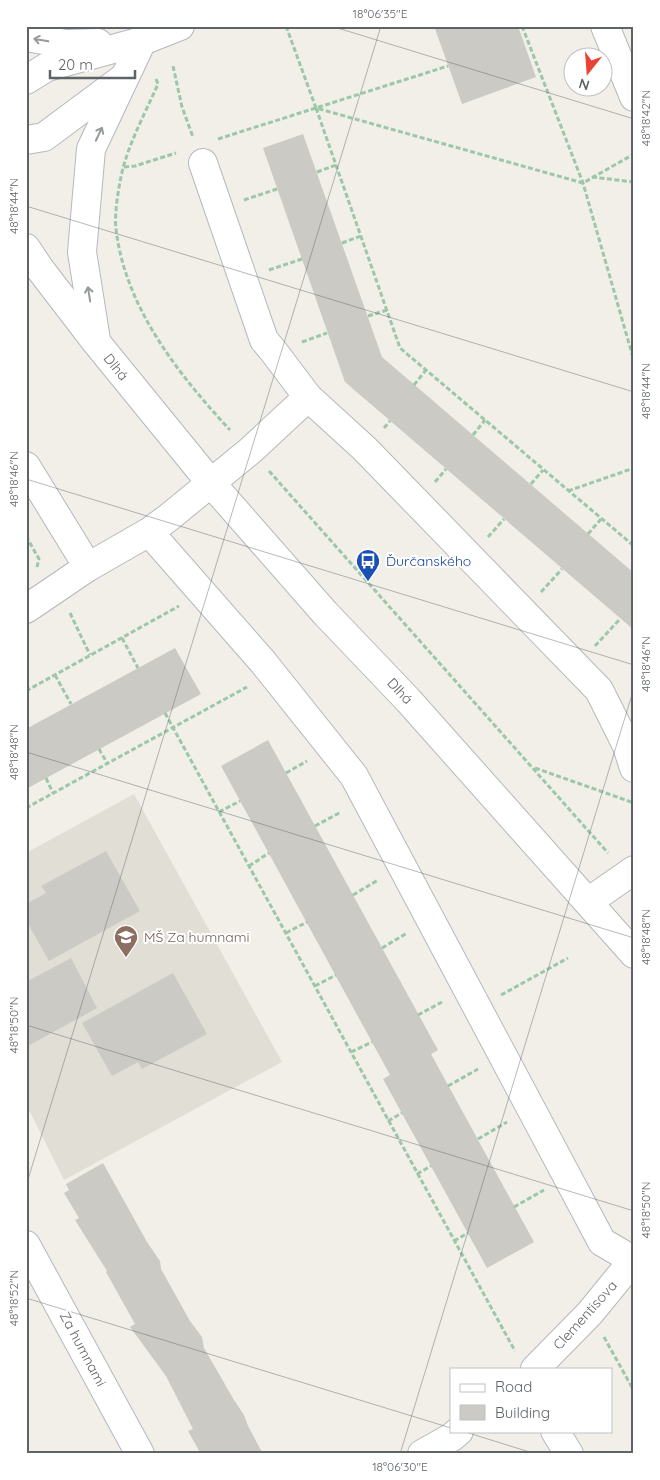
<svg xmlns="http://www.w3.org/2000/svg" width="660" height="1480" viewBox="0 0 660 1480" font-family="Quicksand,sans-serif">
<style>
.education{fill:#e1ded6}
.building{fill:#cccac5}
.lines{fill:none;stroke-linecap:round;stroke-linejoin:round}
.minor-casing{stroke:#b5b8bc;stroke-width:30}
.tertiary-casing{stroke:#b5b8bc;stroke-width:30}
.path{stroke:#9cc7a9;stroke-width:3;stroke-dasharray:5 2.5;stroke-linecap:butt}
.minor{stroke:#fff;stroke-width:28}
.tertiary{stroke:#fff;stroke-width:28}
.oneway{stroke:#979a9d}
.ticks{fill:none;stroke:#5f6368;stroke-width:1;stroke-opacity:0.45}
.labels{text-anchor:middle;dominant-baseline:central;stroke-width:4;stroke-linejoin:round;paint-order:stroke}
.street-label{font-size:14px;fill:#5f6368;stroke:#fff}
.transit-label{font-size:14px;fill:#164399;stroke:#fff;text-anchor:start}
.education-label{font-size:14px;fill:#785e54;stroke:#fff;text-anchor:start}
.neatline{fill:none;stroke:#5f6368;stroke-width:2}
.ticks-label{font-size:12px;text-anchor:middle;fill:#5f6368}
</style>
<rect width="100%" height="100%" fill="#f1efe8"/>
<path class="education" d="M134,794L282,1062L64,1180L30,1112L26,1114V853Z"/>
<g class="building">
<path d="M434,26H518L536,77L462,104Z"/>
<path d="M303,134L382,357L634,573V630L345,382L263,148Z"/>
<path d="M175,648L201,694L26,789V729Z"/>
<path d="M268,740L438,1050L431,1054L534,1242L487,1268L383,1079L390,1075L221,766Z"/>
<path d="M106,851L140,911L49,961L26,920V904L46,893L41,886Z"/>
<path d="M71,958L97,1008L26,1047V982Z"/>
<path d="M173,973L207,1034L142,1069L138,1062L112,1076L82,1023Z"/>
<path d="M103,1163L147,1242L160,1261L161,1269L190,1321L202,1337L204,1348L234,1400L244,1415L248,1426L263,1454H201L188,1431L193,1429L166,1376L130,1327L135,1324L106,1272L107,1271L75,1220L79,1218L64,1193L69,1190L66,1184Z"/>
</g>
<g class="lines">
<g class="minor-casing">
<g id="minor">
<path d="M605,26L634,97"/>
<path d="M203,163L264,340L274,352L308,397"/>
<path d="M26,466L88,567"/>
<path d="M149,532L263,662L354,776L602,1242L633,1260"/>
<path d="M26,609L88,567L149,532L168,518L251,450L308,397L365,449L599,690L627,746L634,768"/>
<path d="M588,902L634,870"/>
<path d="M26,1245L140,1454"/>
<path d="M535,1369L590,1313L634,1259"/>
<path d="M555,1431L569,1454"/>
<path d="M422,1454L452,1437L459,1431"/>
</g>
</g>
<g class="tertiary-casing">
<g id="tertiary">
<path d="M26,37L66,44L98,43"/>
<path d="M26,80L47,67L142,41L180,26"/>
<path d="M26,140L44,137L122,79"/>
<path d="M26,248L40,269L96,342L210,482L325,613L408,700L634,954"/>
<path d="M96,340L82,252L91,149L142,41"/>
</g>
</g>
<g class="path">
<path d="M286,26L316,108L583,183L634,154"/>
<path d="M522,26L583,183L634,361"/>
<path d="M173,66L182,107L193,137"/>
<path d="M156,79L158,84C146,111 131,139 123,168C119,184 114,214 116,229C125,307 178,374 230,430"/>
<path d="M316,108L400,348L634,546"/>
<path d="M218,139L448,66"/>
<path d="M124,167L135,166L176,153"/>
<path d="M317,172L336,165"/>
<path d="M592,177L634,182"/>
<path d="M244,200L277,189"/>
<path d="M342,243L361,236"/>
<path d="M269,270L302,259"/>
<path d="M368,316L387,310"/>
<path d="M302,342L327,333"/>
<path d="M414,385L426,370"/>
<path d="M384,428L390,421"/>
<path d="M473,435L485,420"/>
<path d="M269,471L608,853"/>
<path d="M435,482L446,469"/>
<path d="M531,484L543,470"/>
<path d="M568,491L634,468"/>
<path d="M588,534L601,519"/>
<path d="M26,536L39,559L37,567"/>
<path d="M488,537L504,519"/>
<path d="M541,592L562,569"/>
<path d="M70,613L90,655"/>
<path d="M122,638L138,668"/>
<path d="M595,646L620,619"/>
<path d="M55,675L71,704"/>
<path d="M26,691L179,606"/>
<path d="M165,713L515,1351"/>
<path d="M99,749L107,763"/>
<path d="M535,768L634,803"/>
<path d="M286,773L307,761"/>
<path d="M46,778L53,793"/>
<path d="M26,808L247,687"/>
<path d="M219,812L240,801"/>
<path d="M315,826L341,812"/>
<path d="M249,866L269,853"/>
<path d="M353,895L378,880"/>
<path d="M286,933L307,922"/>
<path d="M382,948L407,933"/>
<path d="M315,986L336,975"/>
<path d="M501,995L568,958"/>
<path d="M418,1015L442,1002"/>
<path d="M351,1052L372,1042"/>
<path d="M448,1086L478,1069"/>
<path d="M388,1121L402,1113"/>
<path d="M478,1139L507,1122"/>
<path d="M417,1174L431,1166"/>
<path d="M514,1207L544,1190"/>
<path d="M454,1241L468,1233"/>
<path d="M604,1337L634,1391"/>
</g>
<use href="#minor" class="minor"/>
<use href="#tertiary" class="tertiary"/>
</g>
<defs><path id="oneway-shaft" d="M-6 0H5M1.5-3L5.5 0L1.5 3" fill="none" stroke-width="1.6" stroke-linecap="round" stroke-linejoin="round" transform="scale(1.25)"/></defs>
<g class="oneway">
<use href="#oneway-shaft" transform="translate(41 40) rotate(-170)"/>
<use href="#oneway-shaft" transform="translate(99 134) rotate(-65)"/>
<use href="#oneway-shaft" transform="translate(89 294) rotate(-99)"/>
</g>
<path class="ticks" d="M331,26L634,119M26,206L634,392M26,479L634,665M26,752L634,938M26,1025L634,1211M26,1186L381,26M26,1298L451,1428M462,1431L536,1454M400,1454L634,688"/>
<defs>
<g id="bus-pin" transform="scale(1.25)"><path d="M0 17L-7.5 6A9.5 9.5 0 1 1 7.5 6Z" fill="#1a4fb4" stroke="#fff"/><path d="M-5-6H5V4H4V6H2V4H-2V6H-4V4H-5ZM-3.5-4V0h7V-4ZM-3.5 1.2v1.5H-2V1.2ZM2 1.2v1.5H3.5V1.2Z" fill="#fff"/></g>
<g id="school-pin" transform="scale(1.25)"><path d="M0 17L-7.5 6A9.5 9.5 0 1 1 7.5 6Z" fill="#8d6e63" stroke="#fff"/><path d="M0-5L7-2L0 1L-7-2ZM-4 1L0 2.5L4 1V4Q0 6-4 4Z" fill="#fff"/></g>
</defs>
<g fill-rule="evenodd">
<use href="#bus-pin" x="368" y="561"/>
<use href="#school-pin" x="126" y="937"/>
</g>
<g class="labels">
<g class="street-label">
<text transform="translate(116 367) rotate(51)">Dlhá</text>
<text transform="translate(400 691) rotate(47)">Dlhá</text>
<text transform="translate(585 1315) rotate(-48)">Clementisova</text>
<text transform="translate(83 1349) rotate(62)">Za humnami</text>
</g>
<g class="transit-label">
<text x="386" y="561">Ďurčanského</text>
</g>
<g class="education-label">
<text x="144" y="937">MŠ Za humnami</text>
</g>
</g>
<rect width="660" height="1480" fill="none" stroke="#ffffff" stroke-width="55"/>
<rect x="450" y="1368" width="162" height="65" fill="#ffffff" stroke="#bfc1c3"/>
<rect x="460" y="1384" width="25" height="8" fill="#ffffff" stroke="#bfc1c3"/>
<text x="495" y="1392" font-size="15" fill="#5f6368">Road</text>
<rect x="460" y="1405" width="25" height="15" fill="#cccac5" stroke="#bfc1c3"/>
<text x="495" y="1418" font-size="15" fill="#5f6368">Building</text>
<g transform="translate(588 72) rotate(197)"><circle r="24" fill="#ffffff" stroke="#bfc1c3"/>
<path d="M0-4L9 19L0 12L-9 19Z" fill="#ea4335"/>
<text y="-8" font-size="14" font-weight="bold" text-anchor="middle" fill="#5f6368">N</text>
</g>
<path d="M50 70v8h85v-8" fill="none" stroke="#5f6368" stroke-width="2.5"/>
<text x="58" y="70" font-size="15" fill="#5f6368" stroke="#ffffff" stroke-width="4" paint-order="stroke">20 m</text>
<rect x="28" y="28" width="604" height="1424" class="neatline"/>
<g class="ticks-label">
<text x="380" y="18">18°06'35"E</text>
<text transform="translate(646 118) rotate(-90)" y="4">48°18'42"N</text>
<text transform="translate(14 206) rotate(-90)" y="4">48°18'44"N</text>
<text transform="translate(646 391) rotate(-90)" y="4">48°18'44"N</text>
<text transform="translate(14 479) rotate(-90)" y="4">48°18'46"N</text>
<text transform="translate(646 664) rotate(-90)" y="4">48°18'46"N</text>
<text transform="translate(14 752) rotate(-90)" y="4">48°18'48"N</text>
<text transform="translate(646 937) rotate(-90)" y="4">48°18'48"N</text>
<text transform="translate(14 1025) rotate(-90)" y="4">48°18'50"N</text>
<text transform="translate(646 1210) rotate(-90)" y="4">48°18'50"N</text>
<text transform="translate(14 1298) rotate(-90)" y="4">48°18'52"N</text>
<text x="400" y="1471">18°06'30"E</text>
</g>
</svg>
